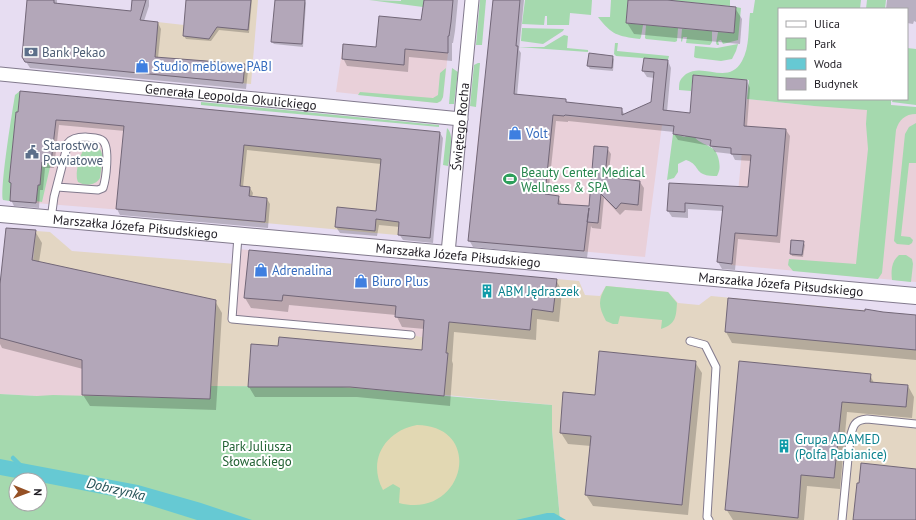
<svg xmlns="http://www.w3.org/2000/svg" width="916" height="520" viewBox="0 0 916 520" font-family="'PT Sans',sans-serif">
<style>
.commercial{fill:#e9d0d9}
.industrial{fill:#e3d6c3}
.green{fill:#a5d9ae;fill-rule:evenodd}
.sand{fill:#e2d8b3}
.water{fill:#66c9d3}
.shadow{fill:#0003}
.lines{fill:none;stroke-linecap:round;stroke-linejoin:round}
.stream{stroke:#66c9d3;stroke-width:4.5}
.building{fill:#b3a7b9;stroke:#726778}
.service-casing{stroke:#827a8d;stroke-width:9}
.minor-casing{stroke:#827a8d;stroke-width:15}
.tertiary-casing{stroke:#827a8d;stroke-width:18}
.service{stroke:#fff;stroke-width:7}
.minor{stroke:#fff;stroke-width:13}
.tertiary{stroke:#fff;stroke-width:16}
.labels{text-anchor:middle;dominant-baseline:central;stroke-width:4;stroke-linejoin:round;paint-order:stroke}
.service-label{font-size:13px;fill:#4e5e75;stroke:#fff;text-anchor:start}
.shop-label{font-size:13px;fill:#366cbe;stroke:#fff;text-anchor:start}
.street-label{font-size:13px;fill:#201d24;stroke:#fff}
.leisure-label{font-size:13px;fill:#27864d;stroke:#fff;text-anchor:start}
.culture-label{font-size:13px;fill:#0d838f;stroke:#fff;text-anchor:start}
.park-label{font-size:13px;fill:#216133;stroke:#fff}
.water-label{font-size:14px;font-style:italic;fill:#265257;stroke:#fff}
</style>
<rect width="100%" height="100%" fill="#e7ddf2"/>
<g class="commercial">
<path d="M343,44L448,53L443,97L441,101L437,103L336,92Z"/>
<path d="M20,91L175,106L172,143L141,140L135,211L10,201L11,183L9,182L16,112H18Z"/>
<path d="M747,99L814,106L834,99L916,108V282L731,265Z"/>
<path d="M481,108L662,125L645,257L468,241Z"/>
<path d="M6,228L36,231L29,293L82,360V396H37L0,394V284Z"/>
<path d="M238,249L249,250L452,270L423,337L411,335L232,319Z"/>
</g>
<g class="industrial">
<path d="M186,0H258L251,84L126,72L131,19L184,25Z"/>
<path d="M175,106L440,132L430,238L135,211L141,140L172,143Z"/>
<path d="M36,231L50,232L72,251L236,264L232,319L411,335L423,337L452,270L579,281L585,295L600,296L606,286L668,292L678,303L699,305L711,296L916,315V520H560L552,430V405L414,392L321,386H211L210,399L82,396V360L25,344Z"/>
</g>
<g class="green">
<path d="M369,0L401,1V0H424L423,7Z"/>
<path d="M480,0H486L482,45H476Z"/>
<path d="M525,0H592L591,15L570,13L569,25H547V16H545L544,25L522,24Z"/>
<path d="M611,0H628L626,23L643,25L641,37L640,39C617,36 612,35 598,17H610Z"/>
<path d="M667,0H730V6Z"/>
<path d="M755,0H861L860,9H779V99H891V105L916,107V114C905,114 899,120 896,130L882,273L878,279L793,271L788,265L789,259L856,264L868,149L866,124L867,110L814,106L747,99L749,80L693,75L691,91L679,90C679,87 679,83 680,81C681,78 684,76 686,74C704,62 728,86 742,61C750,47 748,28 750,13H753Z"/>
<path d="M867,0H886L885,9H866Z"/>
<path d="M736,7L741,8L738,40L723,44L721,40L718,41L719,45H717L716,43L718,32L734,33Z"/>
<path d="M646,25L678,28L677,41L675,42L646,39L645,38Z"/>
<path d="M522,28L564,29L563,31L543,44L521,41Z"/>
<path d="M682,29L712,31V42L710,45L686,43L687,37H683L682,42L681,41Z"/>
<path d="M564,35L568,36L567,48L588,50V52L518,47H544Z"/>
<path d="M615,43H618L617,51L669,56L668,60L616,56L614,54Z"/>
<path d="M738,44L736,51L732,59L721,61L696,58L694,57L695,46L717,48Z"/>
<path d="M907,48L916,49V105L892,102L893,99H907Z"/>
<path d="M478,63H480L476,107L470,106L474,65Z"/>
<path d="M446,68L443,97L441,101L437,103L358,95L360,92L433,98L438,95L440,73Z"/>
<path d="M452,68L458,72L454,104H449Z"/>
<path d="M20,91L18,112H16L9,182L11,183L10,201L3,200C0,187 12,113 15,95Z"/>
<path d="M201,102L439,125V127L201,105Z"/>
<path d="M916,123V163H909L901,236L910,237L913,240L912,243L909,245L897,244L894,241L905,134L909,127Z"/>
<path d="M447,128C455,135 450,156 448,166L443,165Z"/>
<path d="M689,133H692C699,148 716,141 719,161C720,168 720,170 717,176C713,176 707,176 703,174C695,170 698,164 686,160L678,164V172L674,178L667,180L673,134L685,137Z"/>
<path d="M91,144L98,146L101,151L103,157L100,178C95,186 85,186 78,182C74,174 80,153 86,146Z"/>
<path d="M42,162L51,163L42,202L36,201L38,185H40Z"/>
<path d="M899,255H906L912,259L913,264L911,282L892,280C891,271 891,262 899,255Z"/>
<path d="M606,286L668,292L677,303C676,317 676,324 661,329L662,320L620,316L618,324H613L606,321C598,306 598,300 606,286Z"/>
<path d="M211,386L342,387L552,405V430L560,520H0V394L37,396L53,395L209,399ZM16,480H40V504H16Z"/>
</g>
<path class="sand" d="M417,425C486,426 464,520 399,503L400,488L393,484L383,490C367,460 385,431 417,425Z"/>
<g class="water">
<path d="M0,459L138,485L201,503L252,520H197L133,500L40,482V480H27L0,475Z"/>
<path d="M547,513H554L566,520H516Z"/>
</g>
<g class="shadow">
<path d="M28,0H57V4L132,12L133,0H149V6L144,21L158,23L161,29L158,58L244,65L248,71L246,89L30,68L23,57Z"/>
<path d="M187,0H252L249,33L219,30L211,41L186,39L184,36Z"/>
<path d="M276,0L305,1L306,3L303,47L274,44L272,42Z"/>
<path d="M424,0H458L455,31L453,43H452V61L409,57L408,72L347,66L343,58L377,48L422,21Z"/>
<path d="M493,0H524L519,50L521,53L517,96L565,100L567,103L621,109L625,115L652,103L654,78L647,77L643,71L668,61L671,68L667,112L691,114L747,81L750,88L747,127L786,130L790,136L780,243L738,239L735,270L722,269L718,262L723,211L688,209V218L672,217L668,211L670,184L749,188L752,161L735,160L732,154L715,152L711,146L678,140L674,134V132L568,121V122L556,121L548,196L558,197L562,205L590,207L607,148L611,154L608,179L640,182L644,188L642,211L625,210L620,215L604,198L601,229L592,228L591,226L587,258L473,247L469,240Z"/>
<path d="M629,0H657L735,8L742,19L740,44L634,34L627,23Z"/>
<path d="M887,0H916V22L914,21L913,24L907,23V9H886Z"/>
<path d="M589,54L612,57L614,59L613,71L590,69L588,66Z"/>
<path d="M17,113L440,133L443,138L433,243L403,240L399,234L400,227L379,225L377,236L340,233L336,227L338,208L376,212L381,164L247,150L243,187L250,188L253,193L252,197L267,199L270,204L268,228L120,215L117,209L125,131L59,125L54,168H45L43,190H40L39,208L14,206L11,200L12,185L10,182Z"/>
<path d="M35,231L42,243L39,262L215,301L222,313L216,410L90,406L83,395V369L2,348L0,344V295Z"/>
<path d="M803,242L805,245L803,257L792,256L791,254Z"/>
<path d="M249,251L556,280L562,291L559,322L537,319L536,340L454,332L452,361L453,364L450,406L357,397H255L249,387L423,351L425,329L402,327L396,315L289,305L288,312L251,308L245,298Z"/>
<path d="M916,316V360L732,343L726,332Z"/>
<path d="M695,362L702,373L688,515L593,506L586,495L591,446L568,444L561,433L564,393L596,396Z"/>
<path d="M870,375L874,383L908,386L914,397L912,418L847,412L840,489L807,486L804,520H733L726,509Z"/>
</g>
<g class="lines">
<path class="stream" d="M13,458L20,465"/>
</g>
<g class="building">
<path d="M27,0H54V3L131,11L132,0H146L140,20L158,22L155,57L245,64L243,83L25,62L22,57Z"/>
<path d="M186,0H251L248,30L217,27L209,39L183,36Z"/>
<path d="M275,0H305L302,44L271,42Z"/>
<path d="M424,0H453L451,22L449,36H448V53L405,49L404,65L342,59L343,44L376,47L379,16L421,20Z"/>
<path d="M493,0H520L516,46H518L514,94L566,99V102L622,108V115L651,102L654,72L642,71L644,58L668,60L663,110L690,113L693,75L747,80L744,126L786,129L777,236L735,233L732,264L717,262L723,206L685,203V212L667,211L669,183L748,187L751,155L731,154V148L710,146L711,140L673,134L674,126L565,115L564,116L553,115L545,194L559,196L558,204L589,206L594,146L608,147L605,177L640,181L638,205L621,203L616,209L601,194L598,223L587,222L589,208L584,251L468,241Z"/>
<path d="M628,0H667L736,7L734,33L626,23Z"/>
<path d="M589,53L613,56L612,68L587,66Z"/>
<path d="M20,91L440,132L430,238L398,235L399,222L376,219L375,231L335,227L337,207L376,211L381,159L244,145L240,186L250,187L249,196L267,198L265,222L116,209L124,126L73,121L56,120L51,163L42,162L40,185H38L36,203L10,201L11,183L9,182L16,112H18Z"/>
<path d="M6,228L36,230L32,260L216,300L210,399L82,395V360L0,338V284Z"/>
<path d="M791,240L804,241L802,255L790,254Z"/>
<path d="M249,250L557,279L553,312L532,309L530,330L449,322L446,353H448L444,396L350,387H248L251,344L278,346L279,337L422,350L424,320L395,317L396,306L283,295L282,301L244,298Z"/>
<path d="M728,298L865,311V309L883,312L916,315V350L725,332Z"/>
<path d="M599,351L696,361L682,505L585,495L591,436L560,433L563,392L595,395Z"/>
<path d="M739,361L871,374L870,382L908,385L906,407L842,402L834,478L801,475L798,518L725,510Z"/>
<path d="M861,463L916,469V520H853L857,483H859Z"/>
</g>
<g class="lines">
<g class="service-casing">
<g id="service">
<path d="M51,219L54,197L68,143C72,138 78,137 85,137C90,138 99,137 103,141C110,148 106,179 103,188L98,190L57,187"/>
<path d="M238,236L232,319L411,335"/>
<path d="M690,341L705,345L716,367L707,517L709,520"/>
<path d="M842,520L850,438C853,426 854,420 867,419L916,424"/>
</g>
</g>
<g class="minor-casing">
<g id="minor">
<path id="s1" d="M0,74L461,119"/>
<path id="s2" d="M448,253L472,0"/>
</g>
</g>
<g class="tertiary-casing">
<g id="tertiary">
<path id="s3" d="M0,214L916,296"/>
</g>
</g>
<use href="#service" class="service"/>
<use href="#minor" class="minor"/>
<use href="#tertiary" class="tertiary"/>
</g>
<defs>
<g id="bank-bare" transform="scale(1.08)"><path d="M-6-4H6V4H-6ZM0-2.3a2.3 2.3 0 1 0 0 4.6a2.3 2.3 0 1 0 0-4.6Z" fill="#5c6f8a" stroke="#fff" stroke-width="2.5" paint-order="stroke"/></g>
<g id="shop-bare" transform="scale(1.08)"><path d="M-5-2.5h2.3a2.7 3.5 0 0 1 5.4 0H5L5.5 6h-11ZM-1.5-2.5h3a1.5 2.3 0 0 0-3 0Z" fill="#3f7fe0" stroke="#fff" stroke-width="2.5" paint-order="stroke"/></g>
<g id="civic-bare" transform="scale(1.08)"><path d="M-.6-6.5H3V-4.5H.6V-3L4-1V1h2V6H-6V1h2V-1L-.6-3ZM-1.2 2.5V6h2.4V2.5Z" fill="#5c6f8a" stroke="#fff" stroke-width="2.5" paint-order="stroke"/></g>
<g id="stadium-bare" transform="scale(1.08)"><path d="M0-5a6.5 5 0 1 0 0 10a6.5 5 0 1 0 0-10ZM-3.5-1.8h7v3.6h-7Z" fill="#2e9e5b" stroke="#fff" stroke-width="2.5" paint-order="stroke"/></g>
<g id="building-bare" transform="scale(1.08)"><path d="M-4-6H4V6H1V3H-1V6H-4ZM-2.5-4.3h1.7v1.8h-1.7ZM.8-4.3h1.7v1.8H.8ZM-2.5-1h1.7V.8h-1.7ZM.8-1h1.7V.8H.8Z" fill="#0f9aa8" stroke="#fff" stroke-width="2.5" paint-order="stroke"/></g>
</defs>
<g fill-rule="evenodd">
<use href="#bank-bare" x="31" y="52"/>
<use href="#shop-bare" x="142" y="66"/>
<use href="#shop-bare" x="515" y="133"/>
<use href="#civic-bare" x="32" y="152"/>
<use href="#stadium-bare" x="510" y="179"/>
<use href="#shop-bare" x="261" y="270"/>
<use href="#shop-bare" x="361" y="281"/>
<use href="#building-bare" x="487" y="291"/>
<use href="#building-bare" x="784" y="446"/>
</g>
<g class="labels">
<g class="service-label">
<text x="42" y="52">Bank Pekao</text>
<text x="43" y="145">Starostwo<tspan x="43" dy="15">Powiatowe</tspan></text>
</g>
<g class="shop-label">
<text x="153" y="66">Studio meblowe PABI</text>
<text x="526" y="133">Volt</text>
<text x="272" y="270">Adrenalina</text>
<text x="372" y="281">Biuro Plus</text>
</g>
<g class="street-label">
<text stroke="none"><textPath href="#s1" startOffset="232">Generała Leopolda Okulickiego</textPath></text>
<text stroke="none"><textPath href="#s2" startOffset="127">Świętego Rocha</textPath></text>
<text stroke="none"><textPath href="#s3" startOffset="136">Marszałka Józefa Piłsudskiego</textPath></text>
<text stroke="none"><textPath href="#s3" startOffset="460">Marszałka Józefa Piłsudskiego</textPath></text>
<text stroke="none"><textPath href="#s3" startOffset="784">Marszałka Józefa Piłsudskiego</textPath></text>
</g>
<g class="leisure-label">
<text x="521" y="172">Beauty Center Medical<tspan x="521" dy="15">Wellness &amp; SPA</tspan></text>
</g>
<g class="culture-label">
<text x="498" y="291">ABM Jędraszek</text>
<text x="795" y="439">Grupa ADAMED<tspan x="795" dy="15">(Polfa Pabianice)</tspan></text>
</g>
<g class="park-label">
<text x="257" y="446">Park Juliusza<tspan x="257" dy="15">Słowackiego</tspan></text>
</g>
<g class="water-label">
<text transform="translate(116 489) rotate(13)">Dobrzynka</text>
</g>
</g>
<rect x="778" y="8" width="130" height="92" fill="#ffffff" stroke="#a6a5a7"/>
<rect x="786" y="21" width="20" height="6" fill="#ffffff" stroke="#a6a5a7"/>
<text x="814" y="28" font-size="12" fill="#201d24">Ulica</text>
<rect x="786" y="38" width="20" height="12" fill="#a5d9ae" stroke="#a6a5a7"/>
<text x="814" y="48" font-size="12" fill="#201d24">Park</text>
<rect x="786" y="58" width="20" height="12" fill="#66c9d3" stroke="#a6a5a7"/>
<text x="814" y="68" font-size="12" fill="#201d24">Woda</text>
<rect x="786" y="78" width="20" height="12" fill="#b3a7b9" stroke="#a6a5a7"/>
<text x="814" y="88" font-size="12" fill="#201d24">Budynek</text>
<g transform="translate(28 492) rotate(91)"><circle r="19" fill="#ffffff" stroke="#a6a5a7"/>
<path d="M0-3L7 15L0 10L-7 15Z" fill="#955025"/>
<text y="-6" font-size="11" font-weight="bold" text-anchor="middle" fill="#201d24">N</text>
</g>
</svg>
